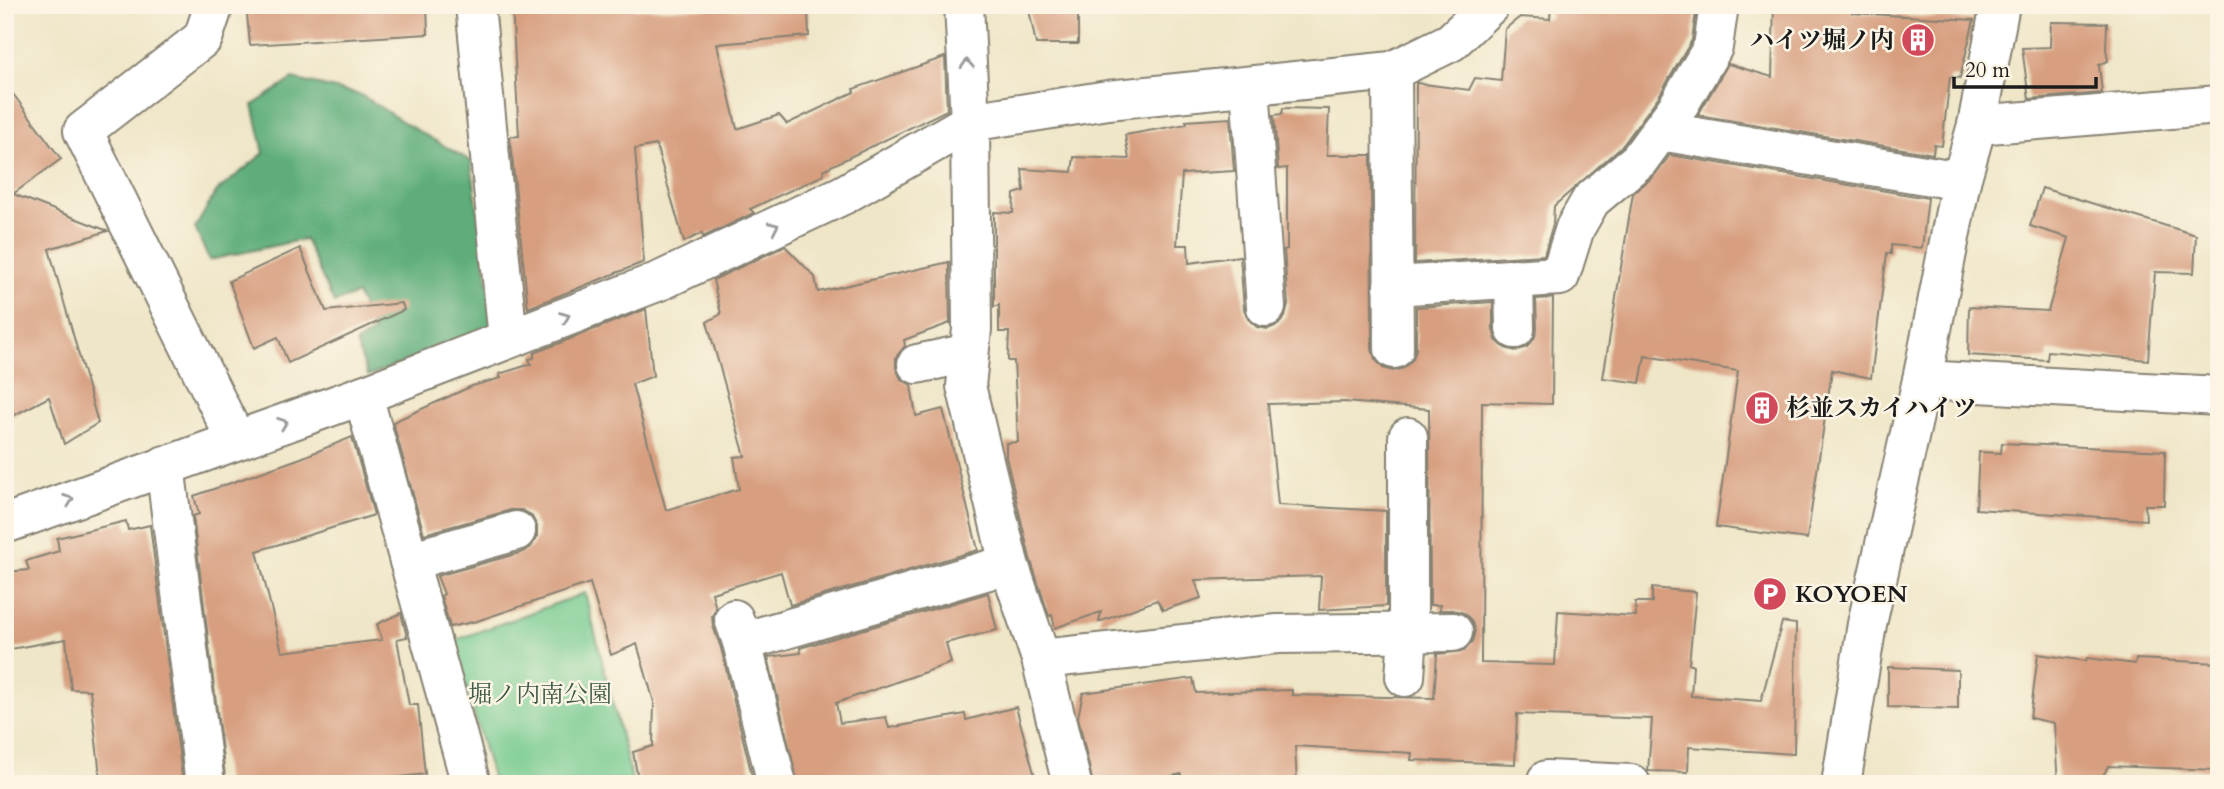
<svg xmlns="http://www.w3.org/2000/svg" width="2224" height="789" viewBox="0 0 2224 789" font-family="Cardo,'Noto Serif JP',serif">
<style>
.green{fill:#74ca8f;stroke:#487356;stroke-width:2}
.forest{fill:#5fae7a;stroke:#3e654b;stroke-width:2}
.building{fill:#d79e7f}
.lines{fill:none;stroke-linecap:round;stroke-linejoin:round}
.minor-casing{stroke:#868172;stroke-width:42}
.minor{stroke:#fff;stroke-width:38}
.oneway{stroke:#999}
.labels{text-anchor:middle;dominant-baseline:central;stroke-width:5;stroke-linejoin:round;paint-order:stroke}
.poi-label{font-size:24px;font-weight:bold;fill:#1c1c1c;stroke:#fcf5e5;text-anchor:start}
.park-label{font-size:24px;fill:#3b5944;stroke:#fcf5e5}
</style>
<rect width="100%" height="100%" fill="#fcf5e5"/>
<filter id="ink" filterUnits="userSpaceOnUse"><feTurbulence type="fractalNoise" baseFrequency=".0143" numOctaves="2"/><feDisplacementMap in="SourceGraphic" scale="14" xChannelSelector="R" yChannelSelector="G"/><feConvolveMatrix kernelMatrix="1 2 1 2 8 2 1 2 1" color-interpolation-filters="sRGB"/></filter>
<filter id="wash" filterUnits="userSpaceOnUse"><feTurbulence type="fractalNoise" baseFrequency=".00686" numOctaves="4" result="noise"/><feDisplacementMap in="SourceGraphic" scale="28" xChannelSelector="R" yChannelSelector="G"/><feGaussianBlur stdDeviation="1.57" result="paint"/><feColorMatrix in="noise" values="0 0 0 0 0 0 0 0 0 0 0 0 0 0 0 0 0 1.4 0 .05"/><feComposite in="paint" operator="in"/></filter>
<g filter="url(#wash)">
<rect width="100%" height="100%" fill="#efe6c8"/>
<path class="green" d="M585,593L633,784H494L453,641Z"/>
<path class="forest" d="M293,79L361,95L408,125L471,161L494,328L368,376L356,343L374,332L357,294L334,303L305,239L209,260L195,228L216,192L264,153L253,105Z"/>
<g id="blocks">
<g class="building">
<path d="M246,5H427L428,34L250,45Z"/>
<path d="M512,5H633L635,9L808,8L809,36L717,44L737,129L779,115L787,124L854,92L853,89L945,57L947,110L823,170L824,175L750,209L754,213L703,237L702,233L684,242L656,145L635,149L644,262L528,308L510,137L519,136Z"/>
<path d="M1028,5H1078V44H1036Z"/>
<path d="M1551,5H1697L1692,40L1659,96L1623,145L1554,206L1553,224L1544,255L1415,263L1416,83L1469,90L1475,78L1501,81L1505,29L1520,17L1550,19Z"/>
<path d="M1774,5H1852V13L1974,20L1960,78L1950,77L1942,146L1934,145L1933,154L1698,115L1728,64L1772,77Z"/>
<path d="M2051,22L2107,23L2106,49L2108,61L2099,65L2102,93L2029,99L2022,48L2050,47Z"/>
<path d="M5,83L61,159L13,194L108,231L49,249L98,423L64,444L49,397L5,420Z"/>
<path d="M1283,108L1329,109L1327,155H1371L1372,349L1375,359L1383,368L1393,371L1404,368L1413,359L1416,349V307L1493,302V329L1496,340L1505,348L1516,351L1527,347L1534,339L1537,329L1536,299L1553,298L1552,404L1482,402L1481,663L1555,665L1558,611L1636,616L1635,602H1652V588L1696,592L1689,664L1693,665L1691,696L1761,701L1782,622L1796,624L1794,754L1689,747L1688,772L1648,771L1652,719L1517,714L1515,764L1411,760L1412,753L1295,746L1297,784H1183L1181,774L1138,784H1093L1078,717L1083,693L1193,678L1196,693L1292,690V695L1434,698L1437,654L1464,651L1472,642L1475,631L1471,620L1464,613L1453,610H1439L1440,605H1430L1429,409L1345,402L1268,404L1278,505L1386,511V606L1319,610L1321,576L1195,580L1201,598L1163,610L1157,600L1099,622L1101,612L1055,628L1052,615L1049,616L1030,558L1006,457V443L1018,442L1014,361H1008L1009,332H999V305L994,307V212L1013,213L1014,194L1024,191L1022,169L1072,172L1074,157L1129,159L1125,135L1187,124L1186,121L1230,118L1234,171L1182,174L1177,245H1188L1189,263L1240,256L1244,309L1248,319L1257,327L1268,329L1278,325L1285,317L1288,305L1284,250L1287,249V168L1278,169L1274,115L1282,114Z"/>
<path d="M1670,155L1928,198L1922,248L1891,245V254L1887,253L1871,378L1832,370L1807,539L1716,527L1738,371L1645,356L1640,383L1603,378L1633,193L1653,177Z"/>
<path d="M2042,188L2196,235L2194,273L2155,272L2148,360L2048,351L2047,360L1968,355L1969,307L2048,311L2069,238L2030,226Z"/>
<path d="M785,246L815,277L818,292L949,262L950,323L904,340L905,346L896,357V368L901,379L911,385L916,416L943,409L978,550L790,605L781,572L712,593L716,609L712,616L713,626L721,648L754,784H639L633,752L653,746L654,702L637,644L611,655L590,583L477,621L450,627L441,596L444,594L437,576L523,552L531,547L537,537V526L531,515L522,510H511L424,534L393,422L472,386L501,378L499,374L531,364L529,359L534,358V353L646,309L653,376L632,384L666,510L739,489L734,457L745,456L707,322L721,314L713,280Z"/>
<path d="M300,248L326,311L402,303L404,310L288,363L278,337L254,348L229,281Z"/>
<path d="M352,437L374,515L257,551L282,652L382,640L377,624L401,613L407,637L397,639L409,705H418L425,774L383,779L384,784H226L193,516L199,514L194,496L301,458Z"/>
<path d="M2002,443L2165,451L2164,505H2145L2146,520L1976,509L1979,452L2001,453Z"/>
<path d="M126,521L128,530L150,525L183,784H101L90,690L71,689L66,639L5,650V572L29,570L26,561L59,551L57,538Z"/>
<path d="M988,593L997,630L946,643L951,663L836,703L840,723L886,717L889,728L965,714L966,720L1016,707L1037,784H798L768,657L801,653L800,648Z"/>
<path d="M2038,654L2086,661L2087,658L2135,664L2136,659L2219,663V770L2108,766L2099,784H2058L2054,723L2030,718Z"/>
<path d="M1888,667L1958,670V709L1888,707Z"/>
</g>
</g>
</g>
<g filter="url(#ink)">
<use href="#blocks" fill-opacity="0" stroke="#868172" stroke-width="2"/>
<g class="lines">
<g class="minor-casing">
<g id="minor">
<path d="M214,5L203,38L83,131L236,440"/>
<path d="M475,5L508,339"/>
<path d="M964,5L970,122L972,329L966,386L1009,564L1041,659L1072,784"/>
<path d="M1392,71L1394,349"/>
<path d="M1250,87L1266,307"/>
<path d="M1977,125L2219,105"/>
<path d="M1660,131L1961,181"/>
<path d="M1514,278L1515,329"/>
<path d="M1393,286L1560,276L1575,228L1591,200L1639,160L1677,108L1713,47L1719,5"/>
<path d="M917,364L969,353"/>
<path d="M1922,380L2219,396"/>
<path d="M363,395L471,784"/>
<path d="M165,465L205,784"/>
<path d="M5,524L363,395L662,280L843,195L970,122L1108,100L1392,71L1451,42L1490,5"/>
<path d="M409,561L516,531"/>
<path d="M734,619L742,642L777,784"/>
<path d="M742,642L1009,564"/>
<path d="M1041,659L1278,634L1453,632"/>
<path d="M1405,677L1408,633V437"/>
<path d="M1547,780L1631,784"/>
<path d="M1841,784L1867,624L1922,380L1961,181L1977,125L2000,5"/>
</g>
</g>
<use href="#minor" class="minor"/>
</g>
<defs><path id="oneway-chevron" d="M-2-3.5L2.5 0L-2 3.5" fill="none" stroke-width="1.6" stroke-linecap="round" stroke-linejoin="round" transform="scale(1.75)"/></defs>
<g class="oneway">
<use href="#oneway-chevron" transform="translate(967 64) rotate(-93)"/>
<use href="#oneway-chevron" transform="translate(774 227) rotate(-25)"/>
<use href="#oneway-chevron" transform="translate(565 317) rotate(-21)"/>
<use href="#oneway-chevron" transform="translate(283 423) rotate(-20)"/>
<use href="#oneway-chevron" transform="translate(69 500) rotate(-20)"/>
</g>
</g>
<defs>
<g id="building-disc" transform="scale(1.75)"><circle r="9.5" fill="#d1495b" stroke="#fcf5e5"/><path d="M-4-6H4V6H1V3H-1V6H-4ZM-2.5-4.3h1.7v1.8h-1.7ZM.8-4.3h1.7v1.8H.8ZM-2.5-1h1.7V.8h-1.7ZM.8-1h1.7V.8H.8Z" fill="#fff"/></g>
<g id="parking-disc" transform="scale(1.75)"><circle r="9.5" fill="#d1495b" stroke="#fcf5e5"/><path d="M-3.5-5.5H1a3.5 3.5 0 0 1 0 7H-1V5.5H-3.5ZM-1-3.4V-.6H.8a1.4 1.4 0 0 0 0-2.8Z" fill="#fff"/></g>
</defs>
<g fill-rule="evenodd">
<use href="#building-disc" x="1918" y="40"/>
<use href="#building-disc" x="1762" y="408"/>
<use href="#parking-disc" x="1770" y="594"/>
</g>
<g class="labels">
<g class="poi-label">
<text x="1894" y="40" text-anchor="end">ハイツ堀ノ内</text>
<text x="1786" y="408">杉並スカイハイツ</text>
<text x="1795" y="594">KOYOEN</text>
</g>
<g class="park-label">
<text x="540" y="694">堀ノ内南公園</text>
</g>
</g>
<rect width="2224" height="789" fill="none" stroke="#fcf5e5" stroke-width="28"/>
<path d="M1954 77v10h142v-10" fill="none" stroke="#1c1c1c" stroke-width="3.5"/>
<text x="1965" y="77" font-size="21" fill="#1c1c1c" stroke="#fcf5e5" stroke-width="5" paint-order="stroke">20 m</text>
</svg>
